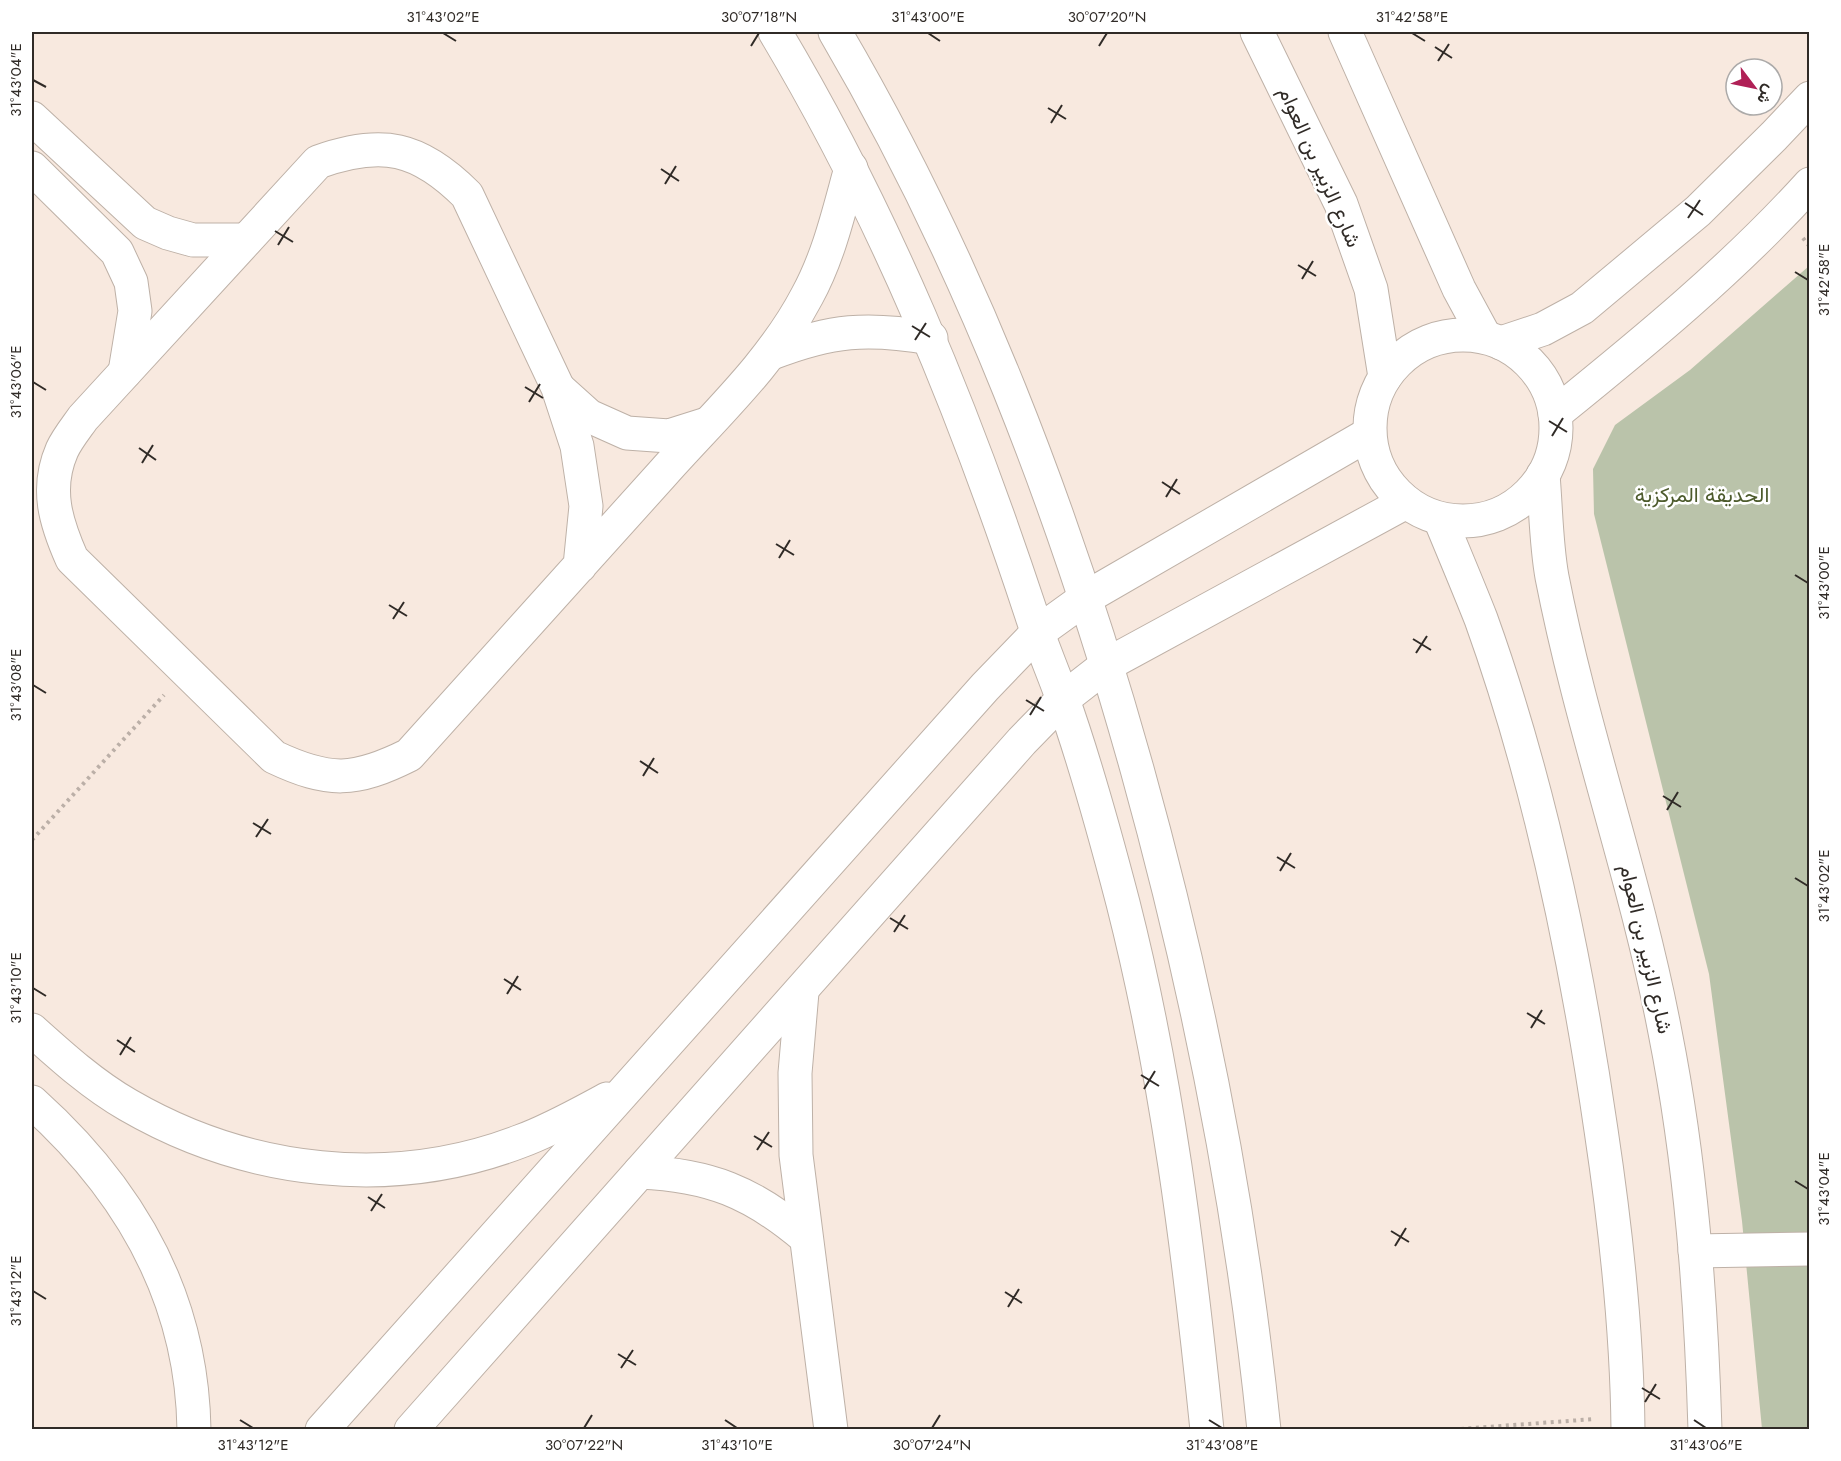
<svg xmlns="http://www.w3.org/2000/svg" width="1841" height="1461" viewBox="0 0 1841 1461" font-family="Jost,Vazirmatn,sans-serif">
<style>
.green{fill:#bac3aa}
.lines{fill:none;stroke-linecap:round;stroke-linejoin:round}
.minor-casing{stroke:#beb1a7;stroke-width:35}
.path{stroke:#bbafa7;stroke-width:4;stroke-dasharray:3 4.5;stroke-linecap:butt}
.minor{stroke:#fff;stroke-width:33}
.ticks{fill:none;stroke:#302b27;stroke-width:2}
.labels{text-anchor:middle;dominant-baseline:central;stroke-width:5;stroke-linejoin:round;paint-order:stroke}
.street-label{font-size:21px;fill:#302b27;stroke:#fff}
.park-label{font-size:21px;fill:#4d5b2d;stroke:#fff}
.neatline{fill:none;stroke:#302b27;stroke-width:2}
.ticks-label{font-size:15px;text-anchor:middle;fill:#302b27}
</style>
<rect width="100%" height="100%" fill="#f8e9df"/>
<path class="green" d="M1809,266V1429H1762L1742,1221L1709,974L1594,514L1593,469L1615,425L1690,370Z"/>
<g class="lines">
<g class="minor-casing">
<g id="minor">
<path d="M775,32C885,216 964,410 1031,613C1040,642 1052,669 1062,697C1086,764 1105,834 1123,903C1167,1076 1189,1252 1207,1430"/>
<path d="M835,32C970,262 1065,512 1137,769C1198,988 1241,1203 1264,1430"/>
<path d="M1257,32L1341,204L1371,289L1385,377"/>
<path d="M1345,32L1459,289L1485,337"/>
<path d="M32,118L145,223L168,233L193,240H246"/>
<path d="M32,168L117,252L131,282L135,311L125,372"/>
<circle cx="1463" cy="428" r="93"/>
<path d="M1501,343L1543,329L1582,308L1698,211L1774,136L1810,98"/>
<path d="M772,353C831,330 867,327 931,338"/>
<path d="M559,389L589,416L627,433L669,436L707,424"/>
<path d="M1555,414C1644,342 1733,269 1810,184"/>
<path d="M1543,475C1546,509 1546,544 1552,577C1582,731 1636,879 1665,1032C1691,1163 1701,1296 1705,1430"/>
<path d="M1440,519C1454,553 1468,586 1481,619C1540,783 1576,958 1601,1130C1616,1230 1627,1329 1628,1430"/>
<path d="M580,566L586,506L577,446L558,388L467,195C419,147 382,139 318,162L83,418C76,428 67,439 62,450C45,489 56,523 72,559L274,757C329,783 355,782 409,755C494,661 579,566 664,472C714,416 772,363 807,296C829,256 839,211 851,168"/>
<path d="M802,992L795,1073L796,1155L831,1430"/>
<path d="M32,1030C62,1057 93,1085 128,1105C247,1174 392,1191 521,1141C551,1130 579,1114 607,1099"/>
<path d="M32,1102C129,1189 192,1296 194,1430"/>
<path d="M640,1172C709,1175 752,1192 805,1237"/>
<path d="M1695,1251L1810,1249"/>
<path d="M322,1430L985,687L1037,633L1087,597L1369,434"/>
<path d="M411,1430L1022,741L1063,699L1108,664L1406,502"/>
</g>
</g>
<g class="path">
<path d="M1803,238L1810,247"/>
<path d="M32,840L164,695"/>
<path d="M1446,1430L1595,1419"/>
</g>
<use href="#minor" class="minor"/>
</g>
<path class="ticks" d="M443,33L456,41M928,33L940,41M1412,33L1425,41M751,46L759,33M1099,46L1107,33M1435,47L1452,58M1438,61L1449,44M33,80L46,87M1048,108L1066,119M1051,123L1062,105M661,169L679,181M665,184L676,166M1685,203L1703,215M1688,218L1700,200M275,231L293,242M278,245L289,227M1298,265L1316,276M1795,272L1808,280M1302,279L1313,261M912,326L930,337M915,340L926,323M33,382L46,390M525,387L543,398M529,402L540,384M1549,421L1567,432M1552,436L1563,418M139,448L156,460M142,463L153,445M1162,482L1180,494M1166,497L1177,479M776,544L794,555M779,558L790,540M1795,575L1808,583M389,605L407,616M393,619L404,602M1413,639L1431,650M1416,653L1427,636M33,685L46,693M1026,700L1044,711M1030,715L1041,697M640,761L658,773M643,776L654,758M1663,796L1681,807M1667,810L1678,792M253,823L271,834M256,837L268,819M1277,857L1295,868M1280,871L1291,853M1795,878L1808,886M890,918L908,929M894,932L905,915M504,979L521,990M33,988L46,996M507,994L518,976M1527,1013L1545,1024M1531,1028L1542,1010M117,1040L135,1052M120,1055L131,1037M1141,1075L1159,1086M1144,1089L1155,1071M754,1136L772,1147M757,1150L769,1132M1795,1181L1808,1189M368,1197L385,1208M371,1211L382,1194M1391,1231L1409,1242M1395,1246L1406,1228M33,1291L46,1299M1005,1292L1022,1303M1008,1307L1019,1289M618,1354L636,1365M621,1368L633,1350M1642,1388L1660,1399M1645,1402L1656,1384M240,1420L253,1428M725,1420L737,1428M1209,1420L1222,1428M1694,1420L1706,1428M584,1428L592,1415M932,1428L940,1415"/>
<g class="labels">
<g class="street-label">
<text transform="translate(1320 167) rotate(66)">شارع الزبير بن العوام</text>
<text transform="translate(1646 949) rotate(77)">شارع الزبير بن العوام</text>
</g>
<g class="park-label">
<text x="1702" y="495">الحديقة المركزية</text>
</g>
</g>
<rect width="1841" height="1461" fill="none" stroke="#ffffff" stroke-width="66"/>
<g transform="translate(1754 87) rotate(122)"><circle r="28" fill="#ffffff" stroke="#acaaa9" stroke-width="1.5"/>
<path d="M0-4.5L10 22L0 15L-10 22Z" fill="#b02056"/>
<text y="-9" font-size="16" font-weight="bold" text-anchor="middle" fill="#302b27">ش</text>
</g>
<rect x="33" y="33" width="1775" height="1395" class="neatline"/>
<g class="ticks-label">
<text x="443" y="22">31°43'02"E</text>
<text x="759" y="22">30°07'18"N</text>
<text x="928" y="22">31°43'00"E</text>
<text x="1107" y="22">30°07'20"N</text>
<text x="1412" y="22">31°42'58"E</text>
<text transform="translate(16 80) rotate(-90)" y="5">31°43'04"E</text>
<text transform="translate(1824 280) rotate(-90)" y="5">31°42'58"E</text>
<text transform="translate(16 382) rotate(-90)" y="5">31°43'06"E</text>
<text transform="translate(1824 583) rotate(-90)" y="5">31°43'00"E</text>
<text transform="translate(16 685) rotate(-90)" y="5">31°43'08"E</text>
<text transform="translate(1824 886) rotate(-90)" y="5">31°43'02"E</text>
<text transform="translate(16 988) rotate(-90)" y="5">31°43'10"E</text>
<text transform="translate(1824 1189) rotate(-90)" y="5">31°43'04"E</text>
<text transform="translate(16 1291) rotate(-90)" y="5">31°43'12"E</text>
<text x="253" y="1450">31°43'12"E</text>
<text x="584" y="1450">30°07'22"N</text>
<text x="737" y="1450">31°43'10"E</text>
<text x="932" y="1450">30°07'24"N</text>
<text x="1222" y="1450">31°43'08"E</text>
<text x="1706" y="1450">31°43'06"E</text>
</g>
</svg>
